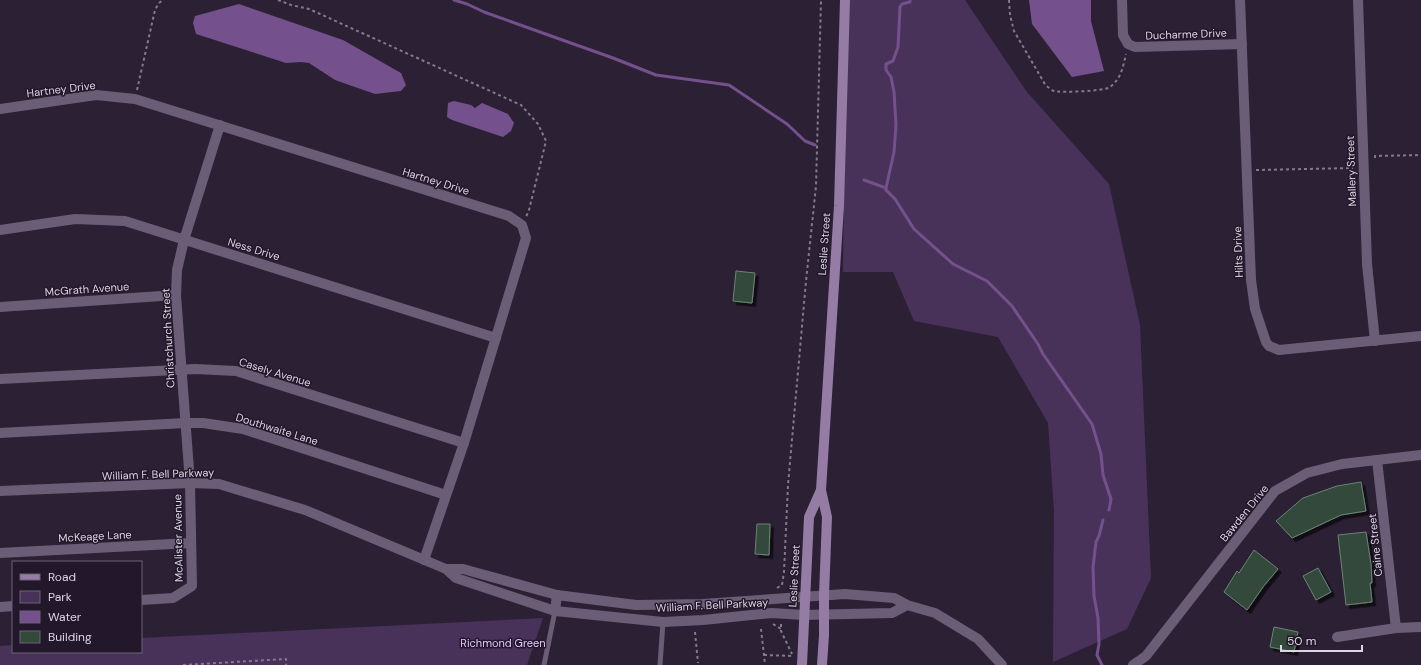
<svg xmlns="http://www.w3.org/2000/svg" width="1421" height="665" viewBox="0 0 1421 665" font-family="'DM Sans',sans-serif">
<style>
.green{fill:#493259}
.water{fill:#74518c}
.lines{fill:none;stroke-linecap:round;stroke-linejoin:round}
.stream{stroke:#74518c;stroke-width:3}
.building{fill:#324a3a;stroke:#6a8573;filter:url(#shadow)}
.path{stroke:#847a8b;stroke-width:2;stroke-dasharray:3 3;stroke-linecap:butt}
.service{stroke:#6c5d77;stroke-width:5}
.minor{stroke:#6c5d77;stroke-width:10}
.tertiary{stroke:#6c5d77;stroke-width:10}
.secondary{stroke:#947ca5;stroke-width:10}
.labels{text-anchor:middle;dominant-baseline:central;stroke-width:3;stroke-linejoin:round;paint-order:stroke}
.street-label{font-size:11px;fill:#ddd5e3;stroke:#23172b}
.park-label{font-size:11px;fill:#e6c8fd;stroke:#23172b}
</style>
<defs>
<filter id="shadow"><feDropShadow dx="3.5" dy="3.5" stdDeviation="0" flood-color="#0009"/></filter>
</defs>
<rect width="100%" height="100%" fill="#2c2035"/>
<g class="green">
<path d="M846,0H965L1027,92L1109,184L1140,325L1151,578L1127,629L1053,662L1054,511L1048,423L998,337L914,321L893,272H843Z"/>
<path d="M543,618L527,665H0V646L13,645V652H141V638Z"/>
</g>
<g class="water">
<path d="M1029,0H1091V21L1104,71L1072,77L1032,24Z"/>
<path d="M239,4L343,40L401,73L406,85L401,91L375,94L335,80L309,63L301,62L286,63L196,34L193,23L195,16Z"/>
<path d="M454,101L471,105L475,108L482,103L508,114L514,123L511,131L503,137L452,120L447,117L448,103Z"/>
</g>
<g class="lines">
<g class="stream">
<path d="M454,0L467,4L484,12L613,58L656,75L729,85L787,124L805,141L815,145"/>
<path d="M864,180L886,188V190L895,199L914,229L953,264L987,281L1012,306L1038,344L1043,354L1092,424L1101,454L1103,475L1111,499L1109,510"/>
<path d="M886,188L894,152L896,125L894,92L891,77L886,70V64L893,61L898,47L900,7L902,4L910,2V0"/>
<path d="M1102,665L1097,655L1099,644L1098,618L1094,596L1093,567L1096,542L1099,536L1103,520"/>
</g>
</g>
<g class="building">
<path d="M736,271L755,273L752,303L733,301Z"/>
<path d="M1361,482L1366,511L1341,515L1292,538L1276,521L1303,498L1337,486Z"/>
<path d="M757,524H770L769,555L755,554Z"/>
<path d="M1366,532L1371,564L1372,583H1370L1372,602L1346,605L1338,535Z"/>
<path d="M1254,550L1278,569L1263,587L1247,610L1224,592L1237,571L1239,573Z"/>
<path d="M1318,568L1331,592L1316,600L1303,576Z"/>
<path d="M1274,627L1298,632L1294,652L1270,647Z"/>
</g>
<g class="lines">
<g class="path">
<path d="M278,0L291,5L309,9L521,105L538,124L546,141L529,210L526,217"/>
<path d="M1009,0L1010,15L1014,31L1046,86C1049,87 1051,90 1054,91C1060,93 1106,91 1110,87C1121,79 1123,67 1126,54"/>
<path d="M137,90L155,10L159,3L163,0"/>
<path d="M1375,158V156L1421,155"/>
<path d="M1256,170L1353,168"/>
<path d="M777,588L782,585L784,572L788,485L806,281L816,186L821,0"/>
<path d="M773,624L781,629"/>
<path d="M781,624V631L792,654"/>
<path d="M761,629L765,664"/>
<path d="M695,632L698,663"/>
<path d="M764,655L793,656"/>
<path d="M183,665L286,659V665"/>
</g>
<g class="service">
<path d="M544,665L555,611"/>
<path d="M660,665L663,622"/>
</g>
<g class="minor">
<path d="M1122,0L1123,35L1128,44L1135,47L1242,44"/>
<path d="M1240,0L1251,280L1255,309L1266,342L1269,346L1279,350L1421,336"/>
<path d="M1358,0L1367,264L1375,341"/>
<path d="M0,109L96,95L135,99L509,216L522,225L526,238L464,443L424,560"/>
<path d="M0,230L75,219L125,221L496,338"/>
<path d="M0,307L176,295"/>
<path d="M0,379L195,369L236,371L464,443"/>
<path d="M0,433L185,423H203L243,429L446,495"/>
<path d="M1377,460L1396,628"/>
<path d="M0,553L191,543"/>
<path d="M141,600L173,598L192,586L190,483L176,295L177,270L184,240L220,125"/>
<path d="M0,607L13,606"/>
<path d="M555,611L557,595"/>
<path d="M1337,637L1396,628L1421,627"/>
<path d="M1133,665L1146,656L1275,491L1307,473L1342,464L1421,455"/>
</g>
<g class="tertiary">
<path d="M0,491L190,483L219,484L305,510L446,569L456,578L555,611L663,622L703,620L771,613L804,615L892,613L907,605"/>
<path d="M446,569H463L557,595L636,605L703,604L845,594L894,598L907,605L935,613L978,639L1002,665"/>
</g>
<g class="secondary">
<path d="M802,665L809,517L821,490"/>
<path d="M822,665L824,635V595L827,517L821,490L839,206L845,0"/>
</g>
</g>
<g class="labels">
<g class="street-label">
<text transform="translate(1186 34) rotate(-2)">Ducharme Drive</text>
<text transform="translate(61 89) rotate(-7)">Hartney Drive</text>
<text transform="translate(1351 171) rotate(-92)">Mallery Street</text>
<text transform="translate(436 181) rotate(17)">Hartney Drive</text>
<text transform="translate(824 244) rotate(-86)">Leslie Street</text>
<text transform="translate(254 249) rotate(17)">Ness Drive</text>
<text transform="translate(1238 252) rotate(-92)">Hilts Drive</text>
<text transform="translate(87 289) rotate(-4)">McGrath Avenue</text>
<text transform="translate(168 338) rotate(-93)">Christchurch Street</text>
<text transform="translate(275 372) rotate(17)">Casely Avenue</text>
<text transform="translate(277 429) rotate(17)">Douthwaite Lane</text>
<text transform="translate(158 474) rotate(-2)">William F. Bell Parkway</text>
<text transform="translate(1244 513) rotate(-51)">Bawden Drive</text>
<text transform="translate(95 536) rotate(-3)">McKeage Lane</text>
<text transform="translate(178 538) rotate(-91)">McAlister Avenue</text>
<text transform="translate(1375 545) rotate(-96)">Caine Street</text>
<text transform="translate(794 576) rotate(-87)">Leslie Street</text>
<text transform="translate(712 605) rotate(-3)">William F. Bell Parkway</text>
</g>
<g class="park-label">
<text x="503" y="643">Richmond Green</text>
</g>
</g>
<rect x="12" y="561" width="130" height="92" fill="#23172b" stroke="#6d6375"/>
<rect x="20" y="574" width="20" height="6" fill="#947ca5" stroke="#6d6375"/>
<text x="48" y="581" font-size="12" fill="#ddd5e3">Road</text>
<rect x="20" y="591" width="20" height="12" fill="#493259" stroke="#6d6375"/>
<text x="48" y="601" font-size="12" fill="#ddd5e3">Park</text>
<rect x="20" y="611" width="20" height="12" fill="#74518c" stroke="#6d6375"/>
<text x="48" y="621" font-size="12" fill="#ddd5e3">Water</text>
<rect x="20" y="631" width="20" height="12" fill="#324a3a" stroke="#6d6375"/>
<text x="48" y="641" font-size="12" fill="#ddd5e3">Building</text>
<path d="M1281 645v6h81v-6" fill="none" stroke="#ddd5e3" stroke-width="2"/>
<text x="1287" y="645" font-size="12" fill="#ddd5e3" stroke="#23172b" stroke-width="3" paint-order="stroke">50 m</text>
</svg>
